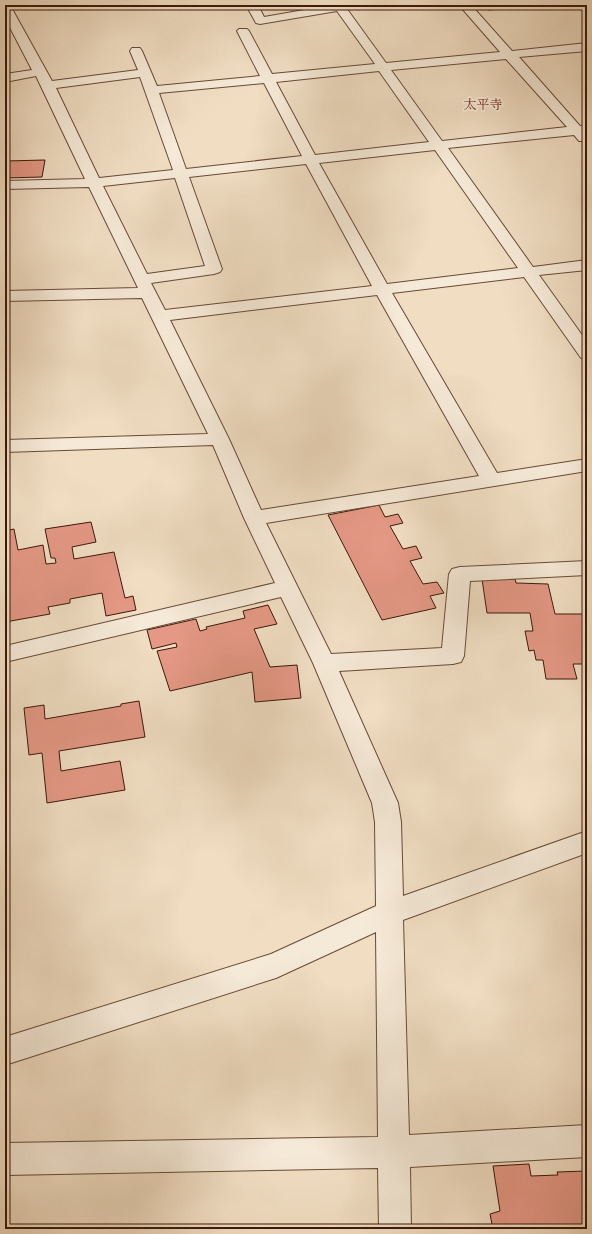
<svg xmlns="http://www.w3.org/2000/svg" width="592" height="1234" viewBox="0 0 592 1234" font-family="'IM FELL DW Pica','Noto Serif JP',serif">
<style>
.building{fill:#e49885;stroke:#3b1909}
.lines{fill:none;stroke-linecap:round;stroke-linejoin:round}
.minor-casing{stroke:#684a37;stroke-width:2}
.minor{fill:#f5e9d7;fill-rule:evenodd}
.labels{text-anchor:middle;dominant-baseline:central;stroke-width:4;stroke-linejoin:round;paint-order:stroke}
.far-quarter-label{font-size:13px;fill:#7a1f14;stroke:#f5e9d7}
</style>
<rect width="100%" height="100%" fill="#f0ddc2"/>
<filter id="stains"><feTurbulence type="fractalNoise" baseFrequency=".005" numOctaves="4"/><feColorMatrix values="0 0 0 0 .2 0 0 0 0 .09 0 0 0 0 .02 0 0 0 .5 -.17"/></filter>
<radialGradient id="worn" r=".72"><stop offset=".6" stop-color="#630" stop-opacity="0"/><stop offset="1" stop-color="#630" stop-opacity=".3"/></radialGradient>
<g class="building">
<path d="M483,5H545L488,10Z"/>
<path d="M45,160L42,177L5,178V161Z"/>
<path d="M379,505L385,517L398,514L403,523L390,526L403,549L416,546L422,558L410,561L423,584L437,582L444,593L430,596L436,608L382,620L328,515Z"/>
<path d="M91,522L96,542L72,547L74,559L114,552L125,598L133,596L136,610L106,616L102,593L70,599V603L48,607L50,614L5,622V531L14,529L18,550L43,545L46,564L56,563L55,558H51L45,529Z"/>
<path d="M482,579H515L516,583L548,584L555,614H587V664H573L577,679H546L543,660H536L534,650L529,651L525,631H533L530,613H487Z"/>
<path d="M268,605L277,624L254,629L270,667L297,665L301,698L255,702L252,672L170,691L157,651L177,647L176,643L152,649L147,630L196,619L200,631L207,629L206,627L245,618L243,611Z"/>
<path d="M139,701L145,737L59,751L61,771L120,761L125,790L47,803L42,753L29,755L24,708L44,705L45,719L121,706V704Z"/>
<path d="M529,1164L531,1176L558,1175L557,1172L587,1171V1216H585L587,1229H493L490,1214L500,1211L493,1166Z"/>
</g>
<g class="lines">
<g class="minor-casing">
<path id="minor" d="M5,5H9L11,7L52,81L138,70L130,51L132,48H140L142,51L157,86L260,76L237,31L239,29H247L249,31L272,74L375,64L337,11L260,24L256,23L246,5H258L264,17L333,5H359L357,7L347,9L386,63L500,52L459,5H471L512,51L587,43V51L519,57L580,126L587,125V141H579L574,135L448,148L533,267L587,260V270L539,275L587,342V359L581,358L524,277L392,293L497,473L587,459V471L266,523L331,654L442,648L449,574L452,569L460,567L587,561V575L470,581L464,656L461,662L453,664L339,671L398,803L401,822L403,896L587,831V853L403,920L409,1135L587,1125V1157L410,1167L411,1229H379L378,1168L5,1175V1143L378,1137L376,932L276,978L5,1065V1037L271,954L376,906L375,822L372,803L313,663L281,597L5,662V646L275,583L244,518L213,445L5,452V440L208,434L142,298L5,301V291L138,288L89,187L5,189V181L85,179L36,76L5,82V74L32,70L5,18ZM506,59L567,127L442,141L391,70ZM379,71L429,142L315,155L276,82ZM140,77L173,170L99,178L56,88ZM264,83L302,156L186,169L159,93ZM435,150L518,268L387,284L319,163ZM306,164L372,286L165,310L151,283L214,274L220,272L222,269L189,177ZM175,178L205,266L147,274L103,186ZM377,295L479,476L261,510L229,439L170,320Z"/>
</g>
<use href="#minor" class="minor"/>
</g>
<g class="labels">
<g class="far-quarter-label">
<text x="483" y="105">太平寺</text>
</g>
</g>
<rect width="592" height="1234" fill="none" stroke="#f0ddc2" stroke-width="20"/>
<rect x="6" y="6" width="580" height="1222" fill="none" stroke="#3b1909" stroke-width="2"/>
<rect x="10" y="10" width="572" height="1214" fill="none" stroke="#3b1909"/>
<rect width="100%" height="100%" filter="url(#stains)"/>
<rect width="100%" height="100%" fill="url(#worn)"/>
</svg>
